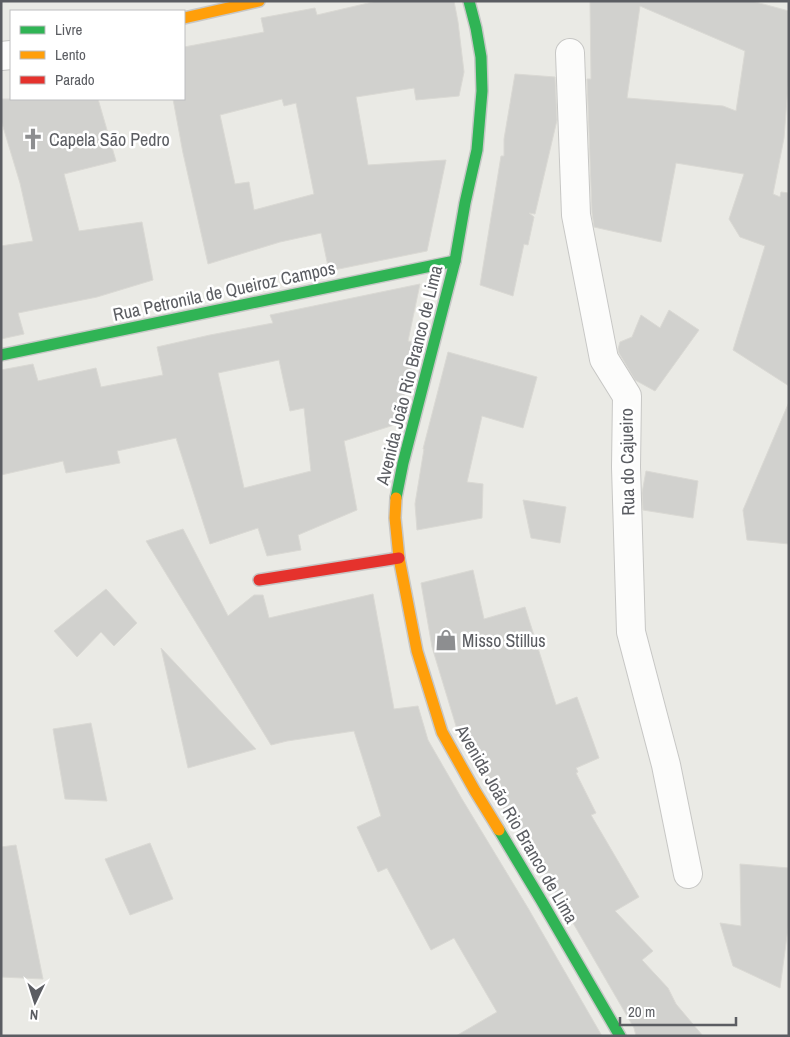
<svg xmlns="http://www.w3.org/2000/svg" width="790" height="1037" viewBox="0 0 790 1037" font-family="'Archivo Narrow',sans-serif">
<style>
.building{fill:#d1d1ce;stroke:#dad9d4;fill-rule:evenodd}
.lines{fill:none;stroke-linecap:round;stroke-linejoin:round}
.street-casing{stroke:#c7c7c5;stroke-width:30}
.fast-casing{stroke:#c7c7c6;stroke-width:14}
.slow-casing{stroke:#c7c7c6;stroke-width:14}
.jam-casing{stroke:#c7c7c6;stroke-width:14}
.street{stroke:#fcfcfb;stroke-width:28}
.fast{stroke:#30b455;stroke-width:11}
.slow{stroke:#ff9f0a;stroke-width:11}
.jam{stroke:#e5322d;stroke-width:11}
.labels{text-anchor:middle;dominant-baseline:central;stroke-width:5;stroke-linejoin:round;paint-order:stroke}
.poi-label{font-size:18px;fill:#5b5d62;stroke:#fff;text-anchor:start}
.street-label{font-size:18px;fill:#5b5d62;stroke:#fff}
</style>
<rect width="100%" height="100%" fill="#eaeae5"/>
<g class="building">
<path d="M377,1H454L458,22L464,72L459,96L416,100L414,88L356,97L368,165L446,160L427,251L329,271L321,233L280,242L208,264L183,153L173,99H184V47L264,32L261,18L315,8L317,15ZM282,99L284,106L296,103L314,194L254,210L249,182L235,184L220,115Z"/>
<path d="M590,1H752L789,11V73L784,138L773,194L780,197L781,192L789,193V386L733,350L765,246L740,237L729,219L744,174L676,163L661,242L594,227L592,213L587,79H591ZM640,6L745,51L736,111L723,106L627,98Z"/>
<path d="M515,74L555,77L557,120L535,214L529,213L534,217L528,245L524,244L513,296L480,285L501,156H504V139Z"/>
<path d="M1,99H98L116,161L64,174L79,231L142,222L153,280L97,297L18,313L24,334L1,339V246L33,241L20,183L1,120Z"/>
<path d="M420,284L408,341L418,343L397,424L344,441L357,510L298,535L301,550L267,556L258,528L210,544L176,438L117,451L120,463L66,473L63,461L1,475V370L33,364L38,381L96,368L101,387L163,375L157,347L210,335L273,323L270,315ZM279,360L290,411L304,408L311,471L244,488L218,373Z"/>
<path d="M669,310L699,330L655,391L635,380L619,353L618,349L620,342L632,337L641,315L660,328Z"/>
<path d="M448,352L537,377L523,428L482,416L467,482L483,484L482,518L417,530L415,504L424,449H423Z"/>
<path d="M789,402V544L747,540L743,510Z"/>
<path d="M646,471L698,481L693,518L643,510L642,493Z"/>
<path d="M523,500L566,507L560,543L531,538Z"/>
<path d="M183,529L228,616L254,595H263L269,618L373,594L394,709L418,706L428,740L462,799L528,908L602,1036H456L497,1012L454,938L431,950L387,868L378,872L357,827L381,816L354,731L287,741L271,745L146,541Z"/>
<path d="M473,570L484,619L525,607L556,705L577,697L599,758L576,768L578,772L576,773L596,813L591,815L639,897L615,911L653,951L642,960L668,988L676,1004L703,1036H636L634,1028L555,892L488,783L456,726L432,647L421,583Z"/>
<path d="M106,589L137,623L114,646L101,632L77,657L54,631Z"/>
<path d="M161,648L256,749L188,768Z"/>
<path d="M91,723L107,801L65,799L53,729Z"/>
<path d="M150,843L173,899L130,915L105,859Z"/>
<path d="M16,845L43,979L1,977V847Z"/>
<path d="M740,864L789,868V921L780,988L733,966L720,923L741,926Z"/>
</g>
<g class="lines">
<g class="street-casing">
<g id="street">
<path d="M570,53L576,215L604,359L627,396L626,467L631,632L666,765L688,874"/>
<path d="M1,56L11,55"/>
</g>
</g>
<g class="fast-casing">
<g id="fast">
<path d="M1,355L455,261"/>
<path d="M396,498L403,463L455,261L465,203L477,150L482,91L481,57L476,28L469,1"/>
<path d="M499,830L541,900L620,1036"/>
</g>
</g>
<g class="slow-casing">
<g id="slow">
<path d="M184,18L259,1"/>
<path d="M396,498L395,518L399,558L417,651L442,732L475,791L499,830"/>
</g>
</g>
<g class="jam-casing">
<path id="jam" d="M259,580L399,558"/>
</g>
<use href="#street" class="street"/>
<use href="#fast" class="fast"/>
<use href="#slow" class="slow"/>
<use href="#jam" class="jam"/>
</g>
<defs>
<g id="church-bare" transform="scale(1.725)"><path d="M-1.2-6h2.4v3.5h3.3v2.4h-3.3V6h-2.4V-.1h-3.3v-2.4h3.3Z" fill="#8d8e90" stroke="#fff" stroke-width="2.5" paint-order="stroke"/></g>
<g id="shop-bare" transform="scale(1.725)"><path d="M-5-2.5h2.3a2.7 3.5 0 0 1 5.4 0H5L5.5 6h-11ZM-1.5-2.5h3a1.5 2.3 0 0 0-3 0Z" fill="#8d8e90" stroke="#fff" stroke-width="2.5" paint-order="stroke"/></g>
</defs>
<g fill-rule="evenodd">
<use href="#church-bare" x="33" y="139"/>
<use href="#shop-bare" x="446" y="640"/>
</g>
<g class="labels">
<g class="poi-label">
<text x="49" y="139">Capela São Pedro</text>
<text x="462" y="640">Misso Stillus</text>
</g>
<g class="street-label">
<text transform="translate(224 291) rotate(-12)">Rua Petronila de Queiroz Campos</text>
<text transform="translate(409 375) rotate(-76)">Avenida João Rio Branco de Lima</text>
<text transform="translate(627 462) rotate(-91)">Rua do Cajueiro</text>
<text transform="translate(517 824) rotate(60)">Avenida João Rio Branco de Lima</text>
</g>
</g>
<rect width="790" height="1037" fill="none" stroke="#5b5d62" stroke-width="5"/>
<rect x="10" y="10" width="175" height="90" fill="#ffffff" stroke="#bdbec0"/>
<rect x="20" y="26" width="25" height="8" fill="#30b455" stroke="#bdbec0"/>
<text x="55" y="35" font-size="15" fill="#5b5d62">Livre</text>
<rect x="20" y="51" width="25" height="8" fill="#ff9f0a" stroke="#bdbec0"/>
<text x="55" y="60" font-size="15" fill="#5b5d62">Lento</text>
<rect x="20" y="76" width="25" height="8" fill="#e5322d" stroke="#bdbec0"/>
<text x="55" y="85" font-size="15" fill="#5b5d62">Parado</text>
<g transform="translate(35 1002) rotate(184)" stroke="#ffffff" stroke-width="4" paint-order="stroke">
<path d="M0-4L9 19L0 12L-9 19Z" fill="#5b5d62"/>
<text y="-8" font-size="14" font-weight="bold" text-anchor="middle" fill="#5b5d62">N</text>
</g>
<path d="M620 1017v8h116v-8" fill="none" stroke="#5b5d62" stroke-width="2.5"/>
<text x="628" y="1017" font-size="15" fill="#5b5d62" stroke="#ffffff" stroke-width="4" paint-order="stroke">20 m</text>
</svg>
